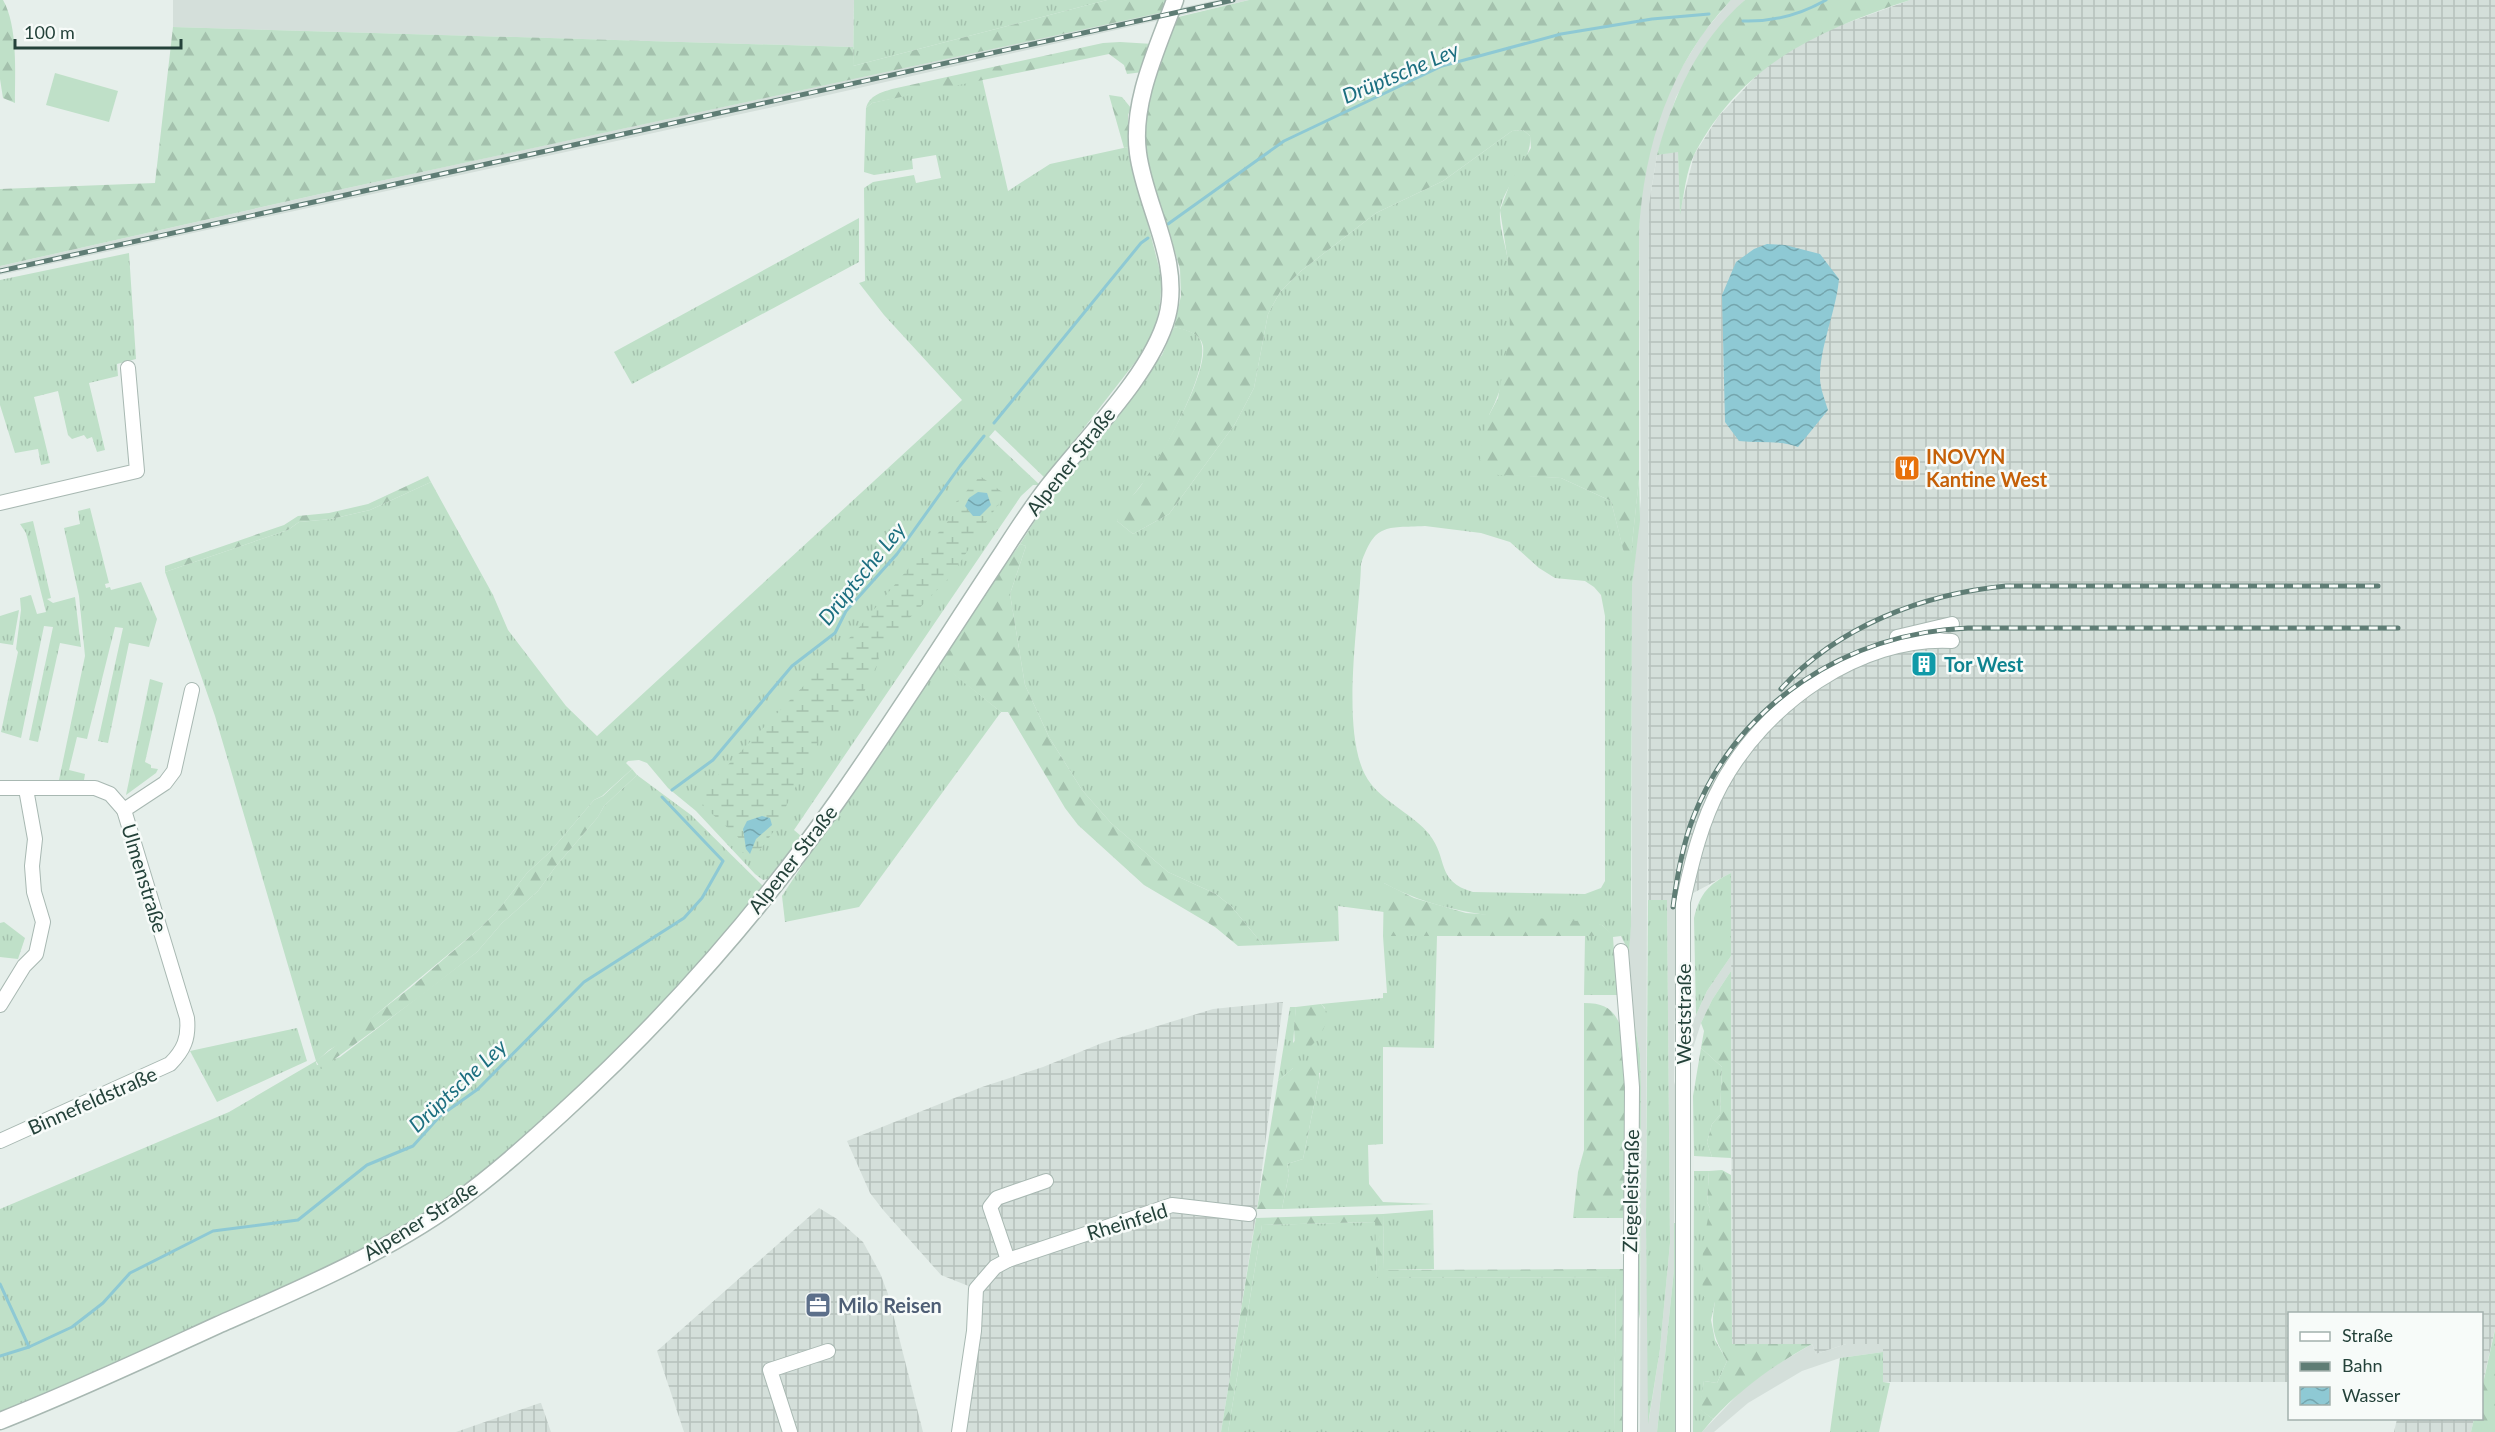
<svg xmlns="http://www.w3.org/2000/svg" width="2495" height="1432" viewBox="0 0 2495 1432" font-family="Lato,sans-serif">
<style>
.built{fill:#d4dfda}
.industrial{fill:url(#industrial-grid)}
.grass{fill:url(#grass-tufts);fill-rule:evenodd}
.forest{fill:url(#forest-firs)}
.wetland{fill:url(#wetland-marsh)}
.garden{fill:#bfe0c8}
.water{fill:url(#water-waves)}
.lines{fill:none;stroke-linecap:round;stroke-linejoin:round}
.stream{stroke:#8ec9d4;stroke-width:3}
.minor-casing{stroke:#a8b8b2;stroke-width:16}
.tertiary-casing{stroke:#a8b8b2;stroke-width:19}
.minor{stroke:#fff;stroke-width:14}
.tertiary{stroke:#fff;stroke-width:16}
.rail-casing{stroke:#5f7d75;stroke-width:5}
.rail{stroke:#f7fbf9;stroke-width:3;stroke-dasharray:9;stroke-linecap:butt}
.labels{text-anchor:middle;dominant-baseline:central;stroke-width:5;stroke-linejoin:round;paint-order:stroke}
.food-label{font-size:20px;font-weight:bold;fill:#c56008;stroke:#f7fbf9;text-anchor:start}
.street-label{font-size:20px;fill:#24423a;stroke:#f7fbf9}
.culture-label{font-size:20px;font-weight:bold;fill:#0d838f;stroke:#f7fbf9;text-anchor:start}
.service-label{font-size:20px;font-weight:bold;fill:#4e5e75;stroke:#f7fbf9;text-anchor:start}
.water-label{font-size:21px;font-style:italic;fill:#1c6f80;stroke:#f7fbf9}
</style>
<defs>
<pattern id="industrial-grid" width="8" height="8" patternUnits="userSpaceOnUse" patternTransform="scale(1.5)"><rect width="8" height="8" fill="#d4dfda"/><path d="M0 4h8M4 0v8" fill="none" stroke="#b6c1bc"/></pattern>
<pattern id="grass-tufts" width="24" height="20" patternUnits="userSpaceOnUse" patternTransform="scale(1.5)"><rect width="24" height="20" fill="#bfe0c8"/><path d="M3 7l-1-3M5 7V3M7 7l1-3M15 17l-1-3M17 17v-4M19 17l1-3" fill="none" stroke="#a4c1ad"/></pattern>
<pattern id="forest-firs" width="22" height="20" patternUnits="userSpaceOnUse" patternTransform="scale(1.5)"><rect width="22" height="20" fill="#bfe0c8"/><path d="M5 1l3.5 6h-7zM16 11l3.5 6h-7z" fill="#a4c1ad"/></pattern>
<pattern id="wetland-marsh" width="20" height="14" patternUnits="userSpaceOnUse" patternTransform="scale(1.5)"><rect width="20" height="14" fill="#bfe0c8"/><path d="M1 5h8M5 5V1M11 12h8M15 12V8" fill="none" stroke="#a4c1ad"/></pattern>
<pattern id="water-waves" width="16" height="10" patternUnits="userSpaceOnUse" patternTransform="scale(1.5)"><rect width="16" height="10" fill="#8ec9d4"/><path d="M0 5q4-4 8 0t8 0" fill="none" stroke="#74a5ad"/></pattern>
</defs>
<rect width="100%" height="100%" fill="#e6efeb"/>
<g class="built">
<path d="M173,0H854L853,47L173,27Z"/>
<path d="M1217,0H1249L819,97L0,275V266L329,192Z"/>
<path d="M1731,0H1745L1706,44L1676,97L1657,155L1649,204L1646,1223L1649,1419L1660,1349L1670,1243L1667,900H1676L1674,1085L1690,1028L1707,991L1731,956V971L1712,1000L1701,1023L1682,1083L1675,1139L1674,1270L1657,1432H1640L1641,1087L1640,1054L1633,1017L1629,952L1632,901V586L1641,499L1639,232L1641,193L1650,148L1662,108L1676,77L1703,33Z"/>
<path d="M1812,1344L1816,1354L1846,1344H1883V1352L1840,1358L1802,1371L1748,1403L1714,1432H1702L1747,1385L1766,1371Z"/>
</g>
<g class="industrial">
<path d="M1910,0H2495V1329L2482,1386V1314H2290L2289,1382H1883V1344H1846L1816,1354L1812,1344H1732L1731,873L1680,900H1648L1649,204L1657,155L1678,151L1680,212L1694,155L1718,117L1758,74L1775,60L1803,42L1828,30Z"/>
<path d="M1283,1002L1257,1209L1221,1432H959L976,1289L941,1275L884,1211L870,1193L847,1141L982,1087L1043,1067L1102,1043L1213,1009Z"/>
<path d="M819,1208L837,1219L863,1242L880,1273L888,1294L923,1432H684L657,1351Z"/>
<path d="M541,1403L551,1432H456L540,1403Z"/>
<path d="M2397,1419V1418L2474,1419L2471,1432H2394Z"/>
</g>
<g class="grass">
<path d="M854,0H1107L853,66Z"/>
<path d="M982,78L1008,191L1050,164L1128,147L1161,275C1162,302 1158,323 1147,347L1045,478L995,430L989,437L1040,485H1033L1021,496L794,830L801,836L768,879L763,880L755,874L696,811L668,788L647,763L639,760L628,761L626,763L632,769L602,796L594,800L550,852L527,873L500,908L480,928L343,1042L329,1050L316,1062L317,1065L340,1057L477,952L502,923L538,891L556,866L598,817L604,806L637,775L691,815L768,891L533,1140L401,1237L0,1421V1209L229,1112L316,1061L215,716L165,572L288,530L299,522L331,519L370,510L431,482L493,595L508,630L566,706L597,736L962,400L884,315L859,283L865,281L864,188L873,182L914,175L916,183L941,178L936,155L912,159L913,169L874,175L864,172L866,108L872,103Z"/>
<path d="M1523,130L1530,136C1533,162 1503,185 1500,211C1499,228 1506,245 1508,262C1515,311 1513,371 1489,415L1513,475L1561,478L1611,501L1624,552L1631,553L1639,479L1640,520L1632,586L1631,926L1629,952L1621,936L1613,937L1617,995H1584L1585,936H1612L1602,925C1528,919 1451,920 1384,883V912L1338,906L1339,941L1263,945L1232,907L1216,894L1168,872L1111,823L1082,790L1049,737L1025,685L1010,594L1026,546L1020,544L1054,491L1162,355L1174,327C1183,329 1193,331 1199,338C1215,359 1168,444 1155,465C1144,485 1126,500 1117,521L1133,534L1169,514L1235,424L1254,388L1268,314L1280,292L1301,271L1376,213L1443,181L1512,131ZM1425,526L1481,533L1510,542L1539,568L1555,578L1585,581L1594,587L1601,595L1605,616V881L1601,888L1585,894L1473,892C1435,881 1449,859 1429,834C1415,816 1387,804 1371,784C1337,742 1360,617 1361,564C1375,523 1385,528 1425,526Z"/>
<path d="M859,218V262L632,384L614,352Z"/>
<path d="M129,253L136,359L117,364L118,376L89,383L105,450L97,452L92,437L87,439L84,435L72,439L68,435L58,391L34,397L50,463L41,465L38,449L15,453L0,405V280Z"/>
<path d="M90,508L109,583L105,584L106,588L110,587L111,590L141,582L157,619L149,647L129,643L108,743L98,741L123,628L115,627L87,739L77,737L69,770L85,774L84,780H59L85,656L79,596L64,528L80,524L78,511Z"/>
<path d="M33,521L51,598L47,599L53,603L75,597L81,647L60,643L38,742L29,740L53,627L44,626L21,738L1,732L18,652L16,649L21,610L20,598L31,595L37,614L46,612L26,533L20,524Z"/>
<path d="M19,610L13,645L0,643V616Z"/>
<path d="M937,660L1001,712L859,907L785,922L782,896Z"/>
<path d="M150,679L163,683L145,762L151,765V768L158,769L156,773L126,795Z"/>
<path d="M1731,873V956L1707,991L1696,1015L1694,918C1700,893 1709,884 1731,873Z"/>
<path d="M1648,900H1667L1670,1243L1660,1349L1648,1424L1646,1223Z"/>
<path d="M4,922L25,938L18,959L0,957V923Z"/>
<path d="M1383,936H1437L1434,1048L1383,1047V1144L1368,1145L1369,1184L1383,1202L1433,1204L1282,1209L1289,1173L1287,1164L1303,1159L1319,1080L1320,1073L1293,1068L1278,1081L1290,1007H1296L1293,1043L1325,1008L1321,1004L1383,998V993H1387Z"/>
<path d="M1633,1017L1640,1054L1641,1087L1640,1319L1636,1299L1637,1069Z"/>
<path d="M297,1028L307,1061L217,1102L190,1051Z"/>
<path d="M1701,1048L1722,1067L1720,1115L1712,1124L1707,1142L1712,1157L1694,1156L1693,1096Z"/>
<path d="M1694,1171H1709L1707,1202L1710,1208L1708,1223L1715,1302L1711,1320L1715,1340L1727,1361L1717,1383L1704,1381L1700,1409L1713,1419L1702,1432H1693Z"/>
<path d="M1433,1210L1434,1269L1384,1270L1383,1214Z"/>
<path d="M1376,1222L1377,1278L1616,1277L1614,1432H1228L1262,1225Z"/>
<path d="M1674,1223H1678L1677,1432H1657L1674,1270Z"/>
<path d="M1883,1352V1382L1890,1383L1879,1432H1830L1840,1358Z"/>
</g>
<g class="forest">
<path d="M0,0H3C18,26 15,73 15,103L3,98L0,79Z"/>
<path d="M1107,0H1168L1164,12L329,192L0,266V189L155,183L173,27L853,47V66Z"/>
<path d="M1249,0H1731C1670,64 1644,146 1639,232V479L1631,554L1624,553L1611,501L1561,478L1498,475L1487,471L1480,460L1482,442L1489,415L1498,398L1510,332L1508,262L1500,210L1511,181L1531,148L1530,136L1523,130L1512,131L1443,181L1376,213L1301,271L1280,292L1268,314L1254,388L1235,424L1169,514L1133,534L1117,521C1119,505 1134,497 1142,484C1160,458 1207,377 1203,346C1201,333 1185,330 1174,327L1181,296L1180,269L1168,227L1145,166L1141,120L1174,18Z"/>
<path d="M1745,0H1910C1819,30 1743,63 1695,153C1686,170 1684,196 1680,215L1678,152L1657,155C1673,96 1698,41 1745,0Z"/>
<path d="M1120,42L1153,44L1143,72L1127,74L1124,65L1109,54L872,103L866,108C870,95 880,93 892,89L1103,43Z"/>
<path d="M1109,95L1122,97L1131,108L1128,115V147L1124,148Z"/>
<path d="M428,476L431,482L370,510L331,519L299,522L288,530L165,572V566L284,525L298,516L329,513L368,504Z"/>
<path d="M1020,544L1026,546L1010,594L1025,685L1049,737L1082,790L1111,823L1168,872L1216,894L1232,907L1263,945L1238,946L1215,927L1144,885L1078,825L1065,808L1008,712H1001L937,661Z"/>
<path d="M632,769L637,775L604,806L598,817L556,866L538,891L502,923L477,952L422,995L321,1069L316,1061L410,988L480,928L500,908L527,873L550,852L594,800L603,796Z"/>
<path d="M1384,883L1414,898L1466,913L1592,922L1602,925L1613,936H1383Z"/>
<path d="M1731,971V1158L1712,1157L1707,1142L1712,1124L1720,1115L1722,1067L1701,1048L1704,1031L1701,1023L1712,1000Z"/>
<path d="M1584,1003C1609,1003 1616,1012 1624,1035L1627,1113L1623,1218H1573L1578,1172L1584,1150Z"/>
<path d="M1321,1004C1335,1018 1319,1039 1308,1049H1295L1294,1027L1296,1007Z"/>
<path d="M1311,1062L1319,1067V1080L1303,1159L1287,1164L1289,1173L1282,1209H1257L1278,1081L1293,1068Z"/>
<path d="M1722,1170L1731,1175L1732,1344H1812C1774,1365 1743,1387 1713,1419L1699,1409L1704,1381L1717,1383L1727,1361C1714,1338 1710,1328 1715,1302L1704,1297L1702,1281L1703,1244L1710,1208L1707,1202L1709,1171Z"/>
<path d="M1383,1214L1384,1270L1623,1269L1622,1432H1614L1616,1277L1377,1278L1375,1222L1262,1225L1228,1432H1221L1256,1218Z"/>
<path d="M2495,1330V1432H2471L2474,1419L2482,1418V1388Z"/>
</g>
<path class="wetland" d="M980,476L1005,494L951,576L882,646L877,665L864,692L820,729L815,754L797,784L774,831L753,859L742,852L738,837L702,805V792L856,631L954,514L953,506Z"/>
<path class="garden" d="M55,73L118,91L109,122L46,105Z"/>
<g class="water">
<path d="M1767,244L1785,245L1820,254L1839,279C1836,312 1820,345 1820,378C1820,388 1825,400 1828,410L1798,447C1781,440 1758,443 1739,441L1725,422L1722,295L1736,262L1754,249Z"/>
<path d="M978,492L987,493L991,505L980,516H973L965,506L969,498Z"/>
<path d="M762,816L770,818L772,825L756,839L750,854L746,849L743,829L747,821Z"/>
</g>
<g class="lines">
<g class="stream">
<path d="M1743,21C1773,22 1800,15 1826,0"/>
<path d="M1168,224L1284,141L1442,66L1561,34L1652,19L1709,14"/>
<path d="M994,423L1141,243L1148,238"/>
<path d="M672,790L713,760L792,666L835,633L846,611L897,554L960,466L984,436"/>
<path d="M0,1284L29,1347"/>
<path d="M0,1356L29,1347L72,1327L103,1303L130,1273L213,1231L298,1220L367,1165L413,1146L440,1116L478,1089L584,982L684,918L702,898L723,861L662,797"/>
</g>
<g class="minor-casing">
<g id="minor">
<path d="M0,503L137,471L128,368"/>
<path d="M1897,637L1952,624"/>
<path d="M0,788H95L110,794L124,810"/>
<path d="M1621,951L1632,1087L1630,1432"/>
<path d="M0,1005L24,966L36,954L43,922L34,892L32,866L35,839L26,789"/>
<path d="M0,1141L170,1064C184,1050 189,1038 187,1018L124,810L165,783L174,771L192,690"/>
<path d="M1008,1260L990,1207L997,1198L1046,1181"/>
<path d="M790,1432L770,1370L828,1351"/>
<path d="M959,1432L974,1331L976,1289L995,1267L1008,1260L1172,1205L1249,1214"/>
<path d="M1683,1432V902C1692,861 1701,822 1721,785C1764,705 1859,636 1952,641"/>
</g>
</g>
<g class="tertiary-casing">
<path id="tertiary" d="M0,1421C74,1392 146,1358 218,1325C298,1290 385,1253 456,1202C494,1175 528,1144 562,1113C665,1019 758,914 838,800C895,719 948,635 1003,552C1019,527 1035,502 1054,479C1090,434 1152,372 1167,317C1182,261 1145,207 1138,153C1131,102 1158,47 1175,0"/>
</g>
<use href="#minor" class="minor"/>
<use href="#tertiary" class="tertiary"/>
<g class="rail-casing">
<g id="rail">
<path d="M0,271L1233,0"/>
<path d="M1781,689C1838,626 1923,594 2006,586H2378"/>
<path d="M1673,907C1677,876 1682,847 1693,818C1738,703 1847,633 1968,628H2398"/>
</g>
</g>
<use href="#rail" class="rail"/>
</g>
<defs>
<g id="restaurant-square" transform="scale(1.35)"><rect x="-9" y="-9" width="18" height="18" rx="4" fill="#e8710a" stroke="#f7fbf9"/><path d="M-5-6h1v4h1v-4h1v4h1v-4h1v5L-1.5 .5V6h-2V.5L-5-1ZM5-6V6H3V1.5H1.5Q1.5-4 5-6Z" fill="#fff"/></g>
<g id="building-square" transform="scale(1.35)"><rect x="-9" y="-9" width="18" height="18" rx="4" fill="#0f9aa8" stroke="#f7fbf9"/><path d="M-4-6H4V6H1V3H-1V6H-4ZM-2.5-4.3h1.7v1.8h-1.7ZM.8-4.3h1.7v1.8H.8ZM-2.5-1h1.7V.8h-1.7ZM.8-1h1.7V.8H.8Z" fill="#fff"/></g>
<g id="office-square" transform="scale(1.35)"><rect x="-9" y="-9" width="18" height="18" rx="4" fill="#5c6f8a" stroke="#f7fbf9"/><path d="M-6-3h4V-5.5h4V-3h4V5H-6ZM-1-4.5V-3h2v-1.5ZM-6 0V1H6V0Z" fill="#fff"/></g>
</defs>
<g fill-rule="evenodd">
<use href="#restaurant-square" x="1907" y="468"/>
<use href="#building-square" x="1924" y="664"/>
<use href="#office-square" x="818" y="1305"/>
</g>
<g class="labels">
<g class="food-label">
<text x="1926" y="456">INOVYN<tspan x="1926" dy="23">Kantine West</tspan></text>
</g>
<g class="street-label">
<text transform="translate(1070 461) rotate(-52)">Alpener Straße</text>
<text transform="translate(792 859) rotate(-52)">Alpener Straße</text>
<text transform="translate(145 878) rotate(73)">Ulmenstraße</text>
<text transform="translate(1683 1014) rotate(-90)">Weststraße</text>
<text transform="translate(92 1100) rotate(-24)">Binnefeldstraße</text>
<text transform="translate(1630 1191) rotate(-89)">Ziegeleistraße</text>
<text transform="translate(420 1220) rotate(-32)">Alpener Straße</text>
<text transform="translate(1127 1221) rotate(-17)">Rheinfeld</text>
</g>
<g class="culture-label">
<text x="1944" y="664">Tor West</text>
</g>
<g class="service-label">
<text x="838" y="1305">Milo Reisen</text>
</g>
<g class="water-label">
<text transform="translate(1400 72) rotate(-23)">Drüptsche Ley</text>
<text transform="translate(861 573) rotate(-51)">Drüptsche Ley</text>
<text transform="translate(457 1085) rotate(-43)">Drüptsche Ley</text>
</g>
</g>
<rect x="2288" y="1312" width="195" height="108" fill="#f7fbf9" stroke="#a3b1ad" stroke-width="1.5"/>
<rect x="2300" y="1332" width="30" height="9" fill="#ffffff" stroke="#a3b1ad" stroke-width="1.5"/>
<text x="2342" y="1342" font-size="18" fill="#24423a">Straße</text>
<rect x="2300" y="1362" width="30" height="9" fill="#5f7d75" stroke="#a3b1ad" stroke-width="1.5"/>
<text x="2342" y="1372" font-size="18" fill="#24423a">Bahn</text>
<rect x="2300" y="1387" width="30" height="18" fill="url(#water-waves)" stroke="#a3b1ad" stroke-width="1.5"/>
<text x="2342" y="1402" font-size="18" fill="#24423a">Wasser</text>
<path d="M15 39v9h166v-9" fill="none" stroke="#24423a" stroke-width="3"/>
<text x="24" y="39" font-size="18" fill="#24423a" stroke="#f7fbf9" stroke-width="4.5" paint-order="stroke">100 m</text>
</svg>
